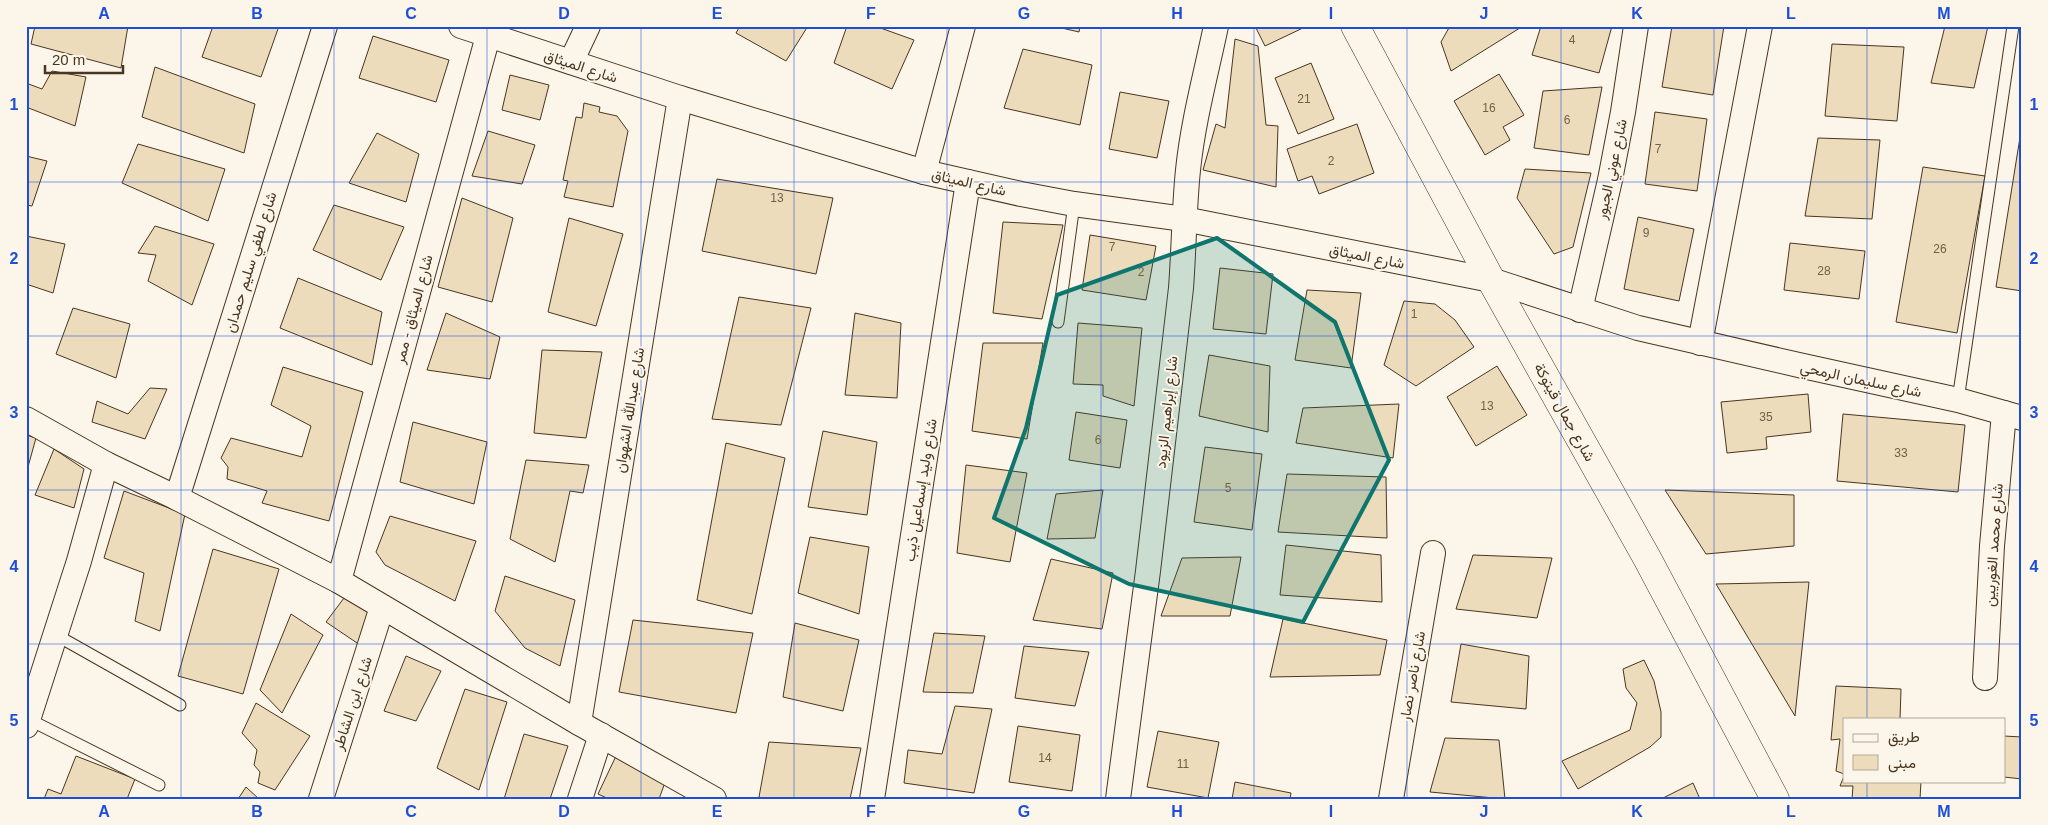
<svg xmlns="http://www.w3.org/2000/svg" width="2048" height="825" viewBox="0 0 2048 825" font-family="Arial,Vazirmatn,sans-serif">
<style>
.building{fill:#ecdcbc;stroke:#4a3520}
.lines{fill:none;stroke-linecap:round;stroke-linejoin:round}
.service-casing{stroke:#4a3520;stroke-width:13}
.minor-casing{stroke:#4a3520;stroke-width:26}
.tertiary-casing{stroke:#4a3520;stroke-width:29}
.service{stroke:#fbf6e9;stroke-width:11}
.minor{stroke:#fbf6e9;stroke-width:24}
.tertiary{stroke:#fbf6e9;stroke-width:28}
.marked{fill:#0f766e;fill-opacity:0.2;stroke:#0f766e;stroke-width:4;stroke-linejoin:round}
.grid{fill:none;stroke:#1d4ed8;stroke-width:1;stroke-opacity:0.55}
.labels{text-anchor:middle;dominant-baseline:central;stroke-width:4;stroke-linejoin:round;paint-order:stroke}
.number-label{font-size:12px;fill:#725f47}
.street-label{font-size:15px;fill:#4a3520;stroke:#fbf6e9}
.neatline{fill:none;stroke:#1d4ed8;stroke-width:2}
.grid-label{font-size:16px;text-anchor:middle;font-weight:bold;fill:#1d4ed8}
</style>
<rect width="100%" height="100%" fill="#fbf6e9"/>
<g class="building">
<path d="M35,26H128L121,68L31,44Z"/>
<path d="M213,26H279L261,77L202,57Z"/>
<path d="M740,26H808L786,61L736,33Z"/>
<path d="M847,26H875L914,40L892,89L834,63Z"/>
<path d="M1053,26H1080L1079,32Z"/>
<path d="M1255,26H1305V27L1265,46Z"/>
<path d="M1450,26H1523L1451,71L1441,42Z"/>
<path d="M1541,26H1612L1599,73L1532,55Z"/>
<path d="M1672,26H1724L1713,95L1662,87Z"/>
<path d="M1945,26H1988L1974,88L1931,83Z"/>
<path d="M373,36L449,60L436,102L359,78Z"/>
<path d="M1235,39L1258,46L1266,125L1278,126L1276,187L1203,170L1216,124L1225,128Z"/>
<path d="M1832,44L1904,47L1897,121L1825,116Z"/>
<path d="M1023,49L1092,65L1080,125L1004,108Z"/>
<path d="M1311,63L1334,119L1298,134L1275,78Z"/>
<path d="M155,67L255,104L244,153L142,117Z"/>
<path d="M52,71L86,77L75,126L26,107V83L42,89Z"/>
<path d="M1499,74L1524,115L1503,127L1510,140L1485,155L1454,101Z"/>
<path d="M510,75L549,85L540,120L502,110Z"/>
<path d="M1602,87L1589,155L1534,148L1543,91Z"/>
<path d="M1120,92L1169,101L1157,158L1109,149Z"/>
<path d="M584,103L600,107L599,112L617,116L628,131L613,207L564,197L568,181L563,180L576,117L582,118Z"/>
<path d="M1655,112L1707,119L1697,191L1645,184Z"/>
<path d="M1357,124L1374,173L1319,194L1312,176L1298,181L1287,149Z"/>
<path d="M488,131L535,145L522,184L472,176Z"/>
<path d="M2021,131H2022V291L1996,287Z"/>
<path d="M377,133L419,154L406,202L349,183Z"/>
<path d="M1818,138L1880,140L1872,219L1805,216Z"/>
<path d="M138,144L225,169L208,221L122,183Z"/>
<path d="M26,156L47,161L32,206L26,205Z"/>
<path d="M1923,167L1985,176L1957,333L1896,322Z"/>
<path d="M1525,169L1591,173L1573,247L1554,254L1517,198Z"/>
<path d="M717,179L833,198L816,274L702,251Z"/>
<path d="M462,198L513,218L492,302L438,287Z"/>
<path d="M334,205L404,227L381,280L313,250Z"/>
<path d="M1638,217L1694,229L1679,301L1624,289Z"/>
<path d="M569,218L623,234L596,326L548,312Z"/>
<path d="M1003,222L1063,225L1042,319L993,313Z"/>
<path d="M155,226L214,244L192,305L148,281L156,255L138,253Z"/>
<path d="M1090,235L1156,246L1146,300L1082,290Z"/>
<path d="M26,236L65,244L53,293L26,284Z"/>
<path d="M1790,243L1865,251L1859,299L1784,290Z"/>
<path d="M1220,268L1273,274L1266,334L1213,329Z"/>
<path d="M298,278L382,312L372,365L280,328Z"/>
<path d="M1307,290L1361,293L1351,368L1295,360Z"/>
<path d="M739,297L811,308L781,425L712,419Z"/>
<path d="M1404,301L1435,304L1455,320L1474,347L1416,386L1384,365Z"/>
<path d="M73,308L130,324L116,378L56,354Z"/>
<path d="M446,313L500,337L490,379L427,370Z"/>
<path d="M855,313L901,323L897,398L845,395Z"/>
<path d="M1078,323L1142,328L1134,406L1103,396V385L1073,384Z"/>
<path d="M983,343H1043L1027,439L972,431Z"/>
<path d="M542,350L602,352L586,438L534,433Z"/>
<path d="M1209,355L1270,366L1268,432L1199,416Z"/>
<path d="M1497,366L1527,415L1476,446L1447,397Z"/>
<path d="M283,367L363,392L329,521L262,503L267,491L227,479L228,467L221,458L231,438L302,457L311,426L271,405Z"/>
<path d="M150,388L167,389L145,439L92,422L97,401L128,414Z"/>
<path d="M1808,394L1811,432L1766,437L1767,449L1727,453L1721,402Z"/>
<path d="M1399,404L1393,458L1296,443L1303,408Z"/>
<path d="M1076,412L1127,420L1120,468L1069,460Z"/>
<path d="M1843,414L1965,425L1958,492L1837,481Z"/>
<path d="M413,422L487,442L474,504L400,482Z"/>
<path d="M823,431L877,442L867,515L808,507Z"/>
<path d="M26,435L36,438L26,474Z"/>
<path d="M726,443L785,458L752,614L697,600Z"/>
<path d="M1205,447L1262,454L1252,530L1194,522Z"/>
<path d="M54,449L84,469L74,508L35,495Z"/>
<path d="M526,460L589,465L583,493L570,491L555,562L510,539Z"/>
<path d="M966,465L1027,473L1010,562L957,553Z"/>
<path d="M1287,474L1386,477L1387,538L1278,532Z"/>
<path d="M1103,490L1095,538L1047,539L1056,494Z"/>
<path d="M1665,490L1794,495V546L1706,554Z"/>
<path d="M124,491L185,514L160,631L135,621L144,573L104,558Z"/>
<path d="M390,516L476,541L455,601L385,565L376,552Z"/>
<path d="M810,537L869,547L859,614L798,593Z"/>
<path d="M1286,545L1381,555L1382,602L1280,595Z"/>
<path d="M213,549L279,569L243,694L178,676Z"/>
<path d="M1473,555L1552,558L1537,618L1456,609Z"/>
<path d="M1241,557L1230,616H1161L1182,558Z"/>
<path d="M1051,559L1113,573L1102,629L1033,620Z"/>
<path d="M505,576L575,600L560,666L525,648L495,611Z"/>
<path d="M1809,582L1795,716L1716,584Z"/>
<path d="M344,598L370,607L360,645L326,622Z"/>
<path d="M291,614L323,635L282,713L260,690Z"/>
<path d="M1283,619L1387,640L1380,675L1270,677Z"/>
<path d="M633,620L753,633L736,713L619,692Z"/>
<path d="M795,623L859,640L843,711L783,697Z"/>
<path d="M934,633L985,636L973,693L923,692Z"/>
<path d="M1461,644L1529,656L1526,709L1451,702Z"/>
<path d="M1024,646L1089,652L1075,706L1015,698Z"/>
<path d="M406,656L441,671L416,721L384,711Z"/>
<path d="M1644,660L1654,681L1661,712V737L1650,747L1578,789L1562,761L1630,730L1637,703L1626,688L1623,669Z"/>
<path d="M1836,686L1901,689L1900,719H1844V774L1836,771L1840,739L1831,740Z"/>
<path d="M465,689L507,702L479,790L437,768Z"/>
<path d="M256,703L310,736L275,790L258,783L260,772L254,765L257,750L242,733Z"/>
<path d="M955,706L992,709L974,793L904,783L908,750L942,754Z"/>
<path d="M1018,726L1080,735L1072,791L1009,782Z"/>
<path d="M1158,731L1219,742L1208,798L1147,787Z"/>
<path d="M524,734L568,746L550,799H504Z"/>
<path d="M2004,736L2022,737V779L2004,777Z"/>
<path d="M1445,738L1499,740L1505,799L1430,792Z"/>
<path d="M769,742L861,748L850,799H764L759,797Z"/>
<path d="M76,756L135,779L127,799H44L48,789L61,794Z"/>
<path d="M616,756L667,777L659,799H609L598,794Z"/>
<path d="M1844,776V781H1921L1920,799H1852L1853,786H1840Z"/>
<path d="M1235,782L1291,793L1290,799H1232Z"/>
<path d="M1693,783L1700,799H1661Z"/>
<path d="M246,787L259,799H238Z"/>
</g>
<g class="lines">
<g class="service-casing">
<g id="service">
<path d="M1058,322L1074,204"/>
<path d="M1958,400L2013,26"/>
<path d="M56,635L180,705"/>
<path d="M28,719L159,785"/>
</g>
</g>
<g class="minor-casing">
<g id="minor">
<path d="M461,26L680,98L924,172L1021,194L1074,204L1184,219L1491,280L1638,328L1803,366L1958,400L2022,418"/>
<path d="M571,62L588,26"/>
<path d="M924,172L963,26"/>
<path d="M1580,310L1610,180L1623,112L1636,26"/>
<path d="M1700,343L1760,26"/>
<path d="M26,419L106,464L177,498L339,581L579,723L714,799"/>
<path d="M177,498L325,26"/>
<path d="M339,581L488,36"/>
<path d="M1985,678L1992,546L2004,413"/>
<path d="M579,723L680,98"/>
<path d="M26,726L79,561L106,464"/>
<path d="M321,799L382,607"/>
<path d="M580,799L601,735"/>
<path d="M872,799L968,182"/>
<path d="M1118,799L1148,571L1181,288C1184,249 1184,209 1188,170C1193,121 1206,74 1216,26"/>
<path d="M1391,799L1433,553"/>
</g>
</g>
<g class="tertiary-casing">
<path id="tertiary" d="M1355,26L1491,280L1647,558L1775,799"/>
</g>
<use href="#service" class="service"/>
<use href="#minor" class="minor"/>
<use href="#tertiary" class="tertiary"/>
</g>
<path class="marked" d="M1217,238L1335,322L1389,460L1303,622L1129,584L994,518L1026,428L1057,295Z"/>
<path class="grid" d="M181,26V799M334,26V799M487,26V799M641,26V799M794,26V799M947,26V799M1101,26V799M1254,26V799M1407,26V799M1561,26V799M1714,26V799M1867,26V719M26,182H2022M26,336H2022M26,490H2022M26,644H2022M1867,781V799"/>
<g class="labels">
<g class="number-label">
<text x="1572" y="40">4</text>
<text x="1304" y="99">21</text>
<text x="1489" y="108">16</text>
<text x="1567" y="120">6</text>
<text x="1658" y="149">7</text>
<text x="1331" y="161">2</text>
<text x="777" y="198">13</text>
<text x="1646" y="233">9</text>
<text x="1112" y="247">7</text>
<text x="1940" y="249">26</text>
<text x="1824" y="271">28</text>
<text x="1141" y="272">2</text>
<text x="1414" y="314">1</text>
<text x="1487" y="406">13</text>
<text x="1766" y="417">35</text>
<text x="1098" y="440">6</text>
<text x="1901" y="453">33</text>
<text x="1228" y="488">5</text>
<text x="1045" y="758">14</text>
<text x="1183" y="764">11</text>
</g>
<g class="street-label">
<text transform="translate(581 66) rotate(18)">شارع الميثاق</text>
<text transform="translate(1611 169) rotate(-78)">شارع عوني الجبور</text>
<text transform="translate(969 182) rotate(13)">شارع الميثاق</text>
<text transform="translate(1367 256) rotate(11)">شارع الميثاق</text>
<text transform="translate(250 262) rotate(-73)">شارع لطفي سليم حمدان</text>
<text transform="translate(413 309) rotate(-75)">شارع الميثاق - ممر</text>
<text transform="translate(1861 379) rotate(12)">شارع سليمان الرمحي</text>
<text transform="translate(629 410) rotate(-81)">شارع عبدالله الشهوان</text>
<text transform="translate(1166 412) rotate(-84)">شارع إبراهيم الزيود</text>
<text transform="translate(1565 412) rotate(61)">شارع جمال قيتوكة</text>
<text transform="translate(920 490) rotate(-81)">شارع وليد إسماعيل ذيب</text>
<text transform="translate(1993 545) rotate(-86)">شارع محمد الغوريين</text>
<text transform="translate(1412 676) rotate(-80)">شارع ناصر نصار</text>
<text transform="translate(352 703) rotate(-72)">شارع ابن الشاطر</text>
</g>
</g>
<rect width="2048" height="825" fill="none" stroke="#fbf6e9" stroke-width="55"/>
<rect x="1843" y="718" width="162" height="65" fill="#fbf6e9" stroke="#b4a999"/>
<rect x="1853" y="734" width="25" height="8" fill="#fbf6e9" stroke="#b4a999"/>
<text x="1888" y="742" font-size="15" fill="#4a3520">طريق</text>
<rect x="1853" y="755" width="25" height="15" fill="#ecdcbc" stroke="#b4a999"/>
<text x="1888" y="768" font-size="15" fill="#4a3520">مبنى</text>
<path d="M45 65v8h78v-8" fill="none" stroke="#4a3520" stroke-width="2.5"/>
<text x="52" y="65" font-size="15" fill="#4a3520" stroke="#fbf6e9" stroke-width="4" paint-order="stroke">20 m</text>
<rect x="28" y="28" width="1992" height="770" class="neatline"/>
<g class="grid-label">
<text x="104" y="19">A</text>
<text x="257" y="19">B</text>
<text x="411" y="19">C</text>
<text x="564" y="19">D</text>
<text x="717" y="19">E</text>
<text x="871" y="19">F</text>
<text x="1024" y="19">G</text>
<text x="1177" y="19">H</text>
<text x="1331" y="19">I</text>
<text x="1484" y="19">J</text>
<text x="1637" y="19">K</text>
<text x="1791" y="19">L</text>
<text x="1944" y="19">M</text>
<text x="14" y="110">1</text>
<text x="2034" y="110">1</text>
<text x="14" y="264">2</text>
<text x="2034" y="264">2</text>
<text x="14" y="418">3</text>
<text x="2034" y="418">3</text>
<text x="14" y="572">4</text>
<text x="2034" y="572">4</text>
<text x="14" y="726">5</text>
<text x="2034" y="726">5</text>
<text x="104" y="817">A</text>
<text x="257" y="817">B</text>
<text x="411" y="817">C</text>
<text x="564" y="817">D</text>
<text x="717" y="817">E</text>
<text x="871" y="817">F</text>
<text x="1024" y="817">G</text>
<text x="1177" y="817">H</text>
<text x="1331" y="817">I</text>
<text x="1484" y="817">J</text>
<text x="1637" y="817">K</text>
<text x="1791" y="817">L</text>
<text x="1944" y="817">M</text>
</g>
</svg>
